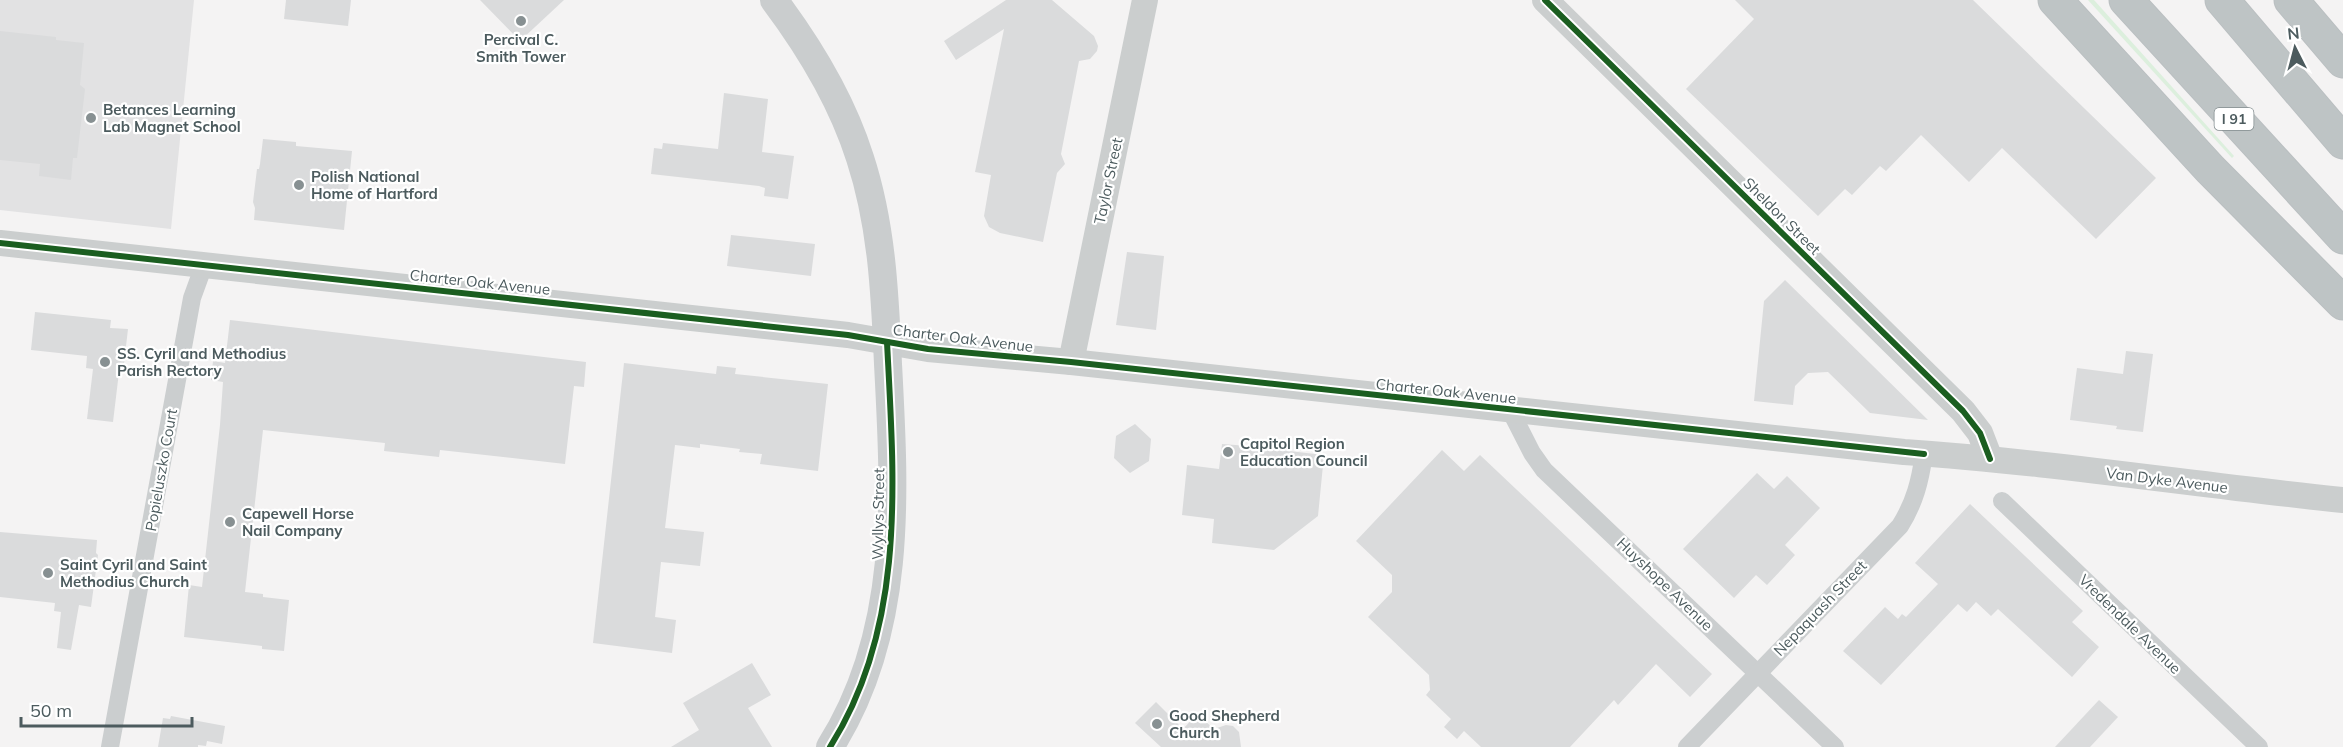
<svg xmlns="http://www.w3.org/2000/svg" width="2343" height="747" viewBox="0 0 2343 747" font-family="Mulish,sans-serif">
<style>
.education{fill:#e2e2e3}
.grass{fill:#dcefdd}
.building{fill:#dadbdc}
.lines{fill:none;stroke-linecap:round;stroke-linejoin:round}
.highway-casing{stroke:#babfc1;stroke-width:35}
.street{stroke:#cbcecf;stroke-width:18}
.secondary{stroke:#cbcece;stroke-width:26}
.primary{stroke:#cacdce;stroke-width:28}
.highway{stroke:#bec4c5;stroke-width:33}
.cycleway-casing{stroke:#fff;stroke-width:10}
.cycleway{stroke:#1b5e20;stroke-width:6}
.poi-dot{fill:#879092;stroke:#fff;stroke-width:2}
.labels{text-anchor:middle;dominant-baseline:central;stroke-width:4.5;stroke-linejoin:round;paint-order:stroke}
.shield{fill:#fff;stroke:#828c8e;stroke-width:1.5}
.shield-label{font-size:14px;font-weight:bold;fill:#4c5b5e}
.poi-label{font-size:15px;font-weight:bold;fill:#4c5b5e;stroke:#fff;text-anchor:start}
.street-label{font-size:15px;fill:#4c5b5e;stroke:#fff}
</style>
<rect width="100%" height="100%" fill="#f4f3f3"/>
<path class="education" d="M0,0H194L171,229L0,210Z"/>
<path class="grass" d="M2088,0H2094L2234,156L2232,158Z"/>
<g class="building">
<path d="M286,0H351L348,26L284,19Z"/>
<path d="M480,0H564L520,41Z"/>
<path d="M1006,0H1052L1094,36L1098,46L1097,51L1090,59L1079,61L1061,154L1065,164L1057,173L1043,242L1000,233L989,227L984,216L991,175L975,172L1004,29L956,60L944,41Z"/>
<path d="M1735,0H1973L2156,178L2096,239L2002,148L1969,182L1921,135L1886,171L1880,166L1852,195L1845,189L1818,216L1686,89L1754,19Z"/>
<path d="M0,31L56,37V40L84,43L80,85L85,89L77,158H73L71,180L39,176L40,164L0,160Z"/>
<path d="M724,93L768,99L762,152L794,156L788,199L764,196L765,188L759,186L651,174L654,148L662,149L663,143L718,149Z"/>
<path d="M263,139L296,142V146L352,151L344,230L254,220L255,208L253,202L257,169H259L260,164Z"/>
<path d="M731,235L815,244L811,276L727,266Z"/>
<path d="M1127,252L1164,256L1156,330L1116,325Z"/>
<path d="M1785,280L1871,364L1928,420L1870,413L1828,372L1808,373L1795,386L1793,405L1754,401L1764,301Z"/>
<path d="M35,312L111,320L110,328L128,329L123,372H119L113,422L87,419L93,369L86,368L87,356L31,350Z"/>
<path d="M230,320L586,362L584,387L574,386L565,464L440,450L439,457L384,451L385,443L263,430L245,592L263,594V597L289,600L284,651L262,649V646L184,637L189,585L202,587L220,425L223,382L211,380L213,361L225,363Z"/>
<path d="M2126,351L2153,354L2143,432L2116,429L2117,426L2070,420L2077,368L2123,374Z"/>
<path d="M624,363L716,374L717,366L736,368L735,374L828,384L818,471L760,464L762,454L739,452L740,449L700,444V448L675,445L665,528L704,532L700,566L661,562L655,617L676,620L672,653L593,643Z"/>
<path d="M1135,424L1151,439L1149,461L1130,473L1114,458L1116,436Z"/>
<path d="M1222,444L1290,449L1289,451L1324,455L1318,516L1274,550L1212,543L1214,519L1182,515L1187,465L1219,469Z"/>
<path d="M1442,450L1464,471L1480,455L1712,674L1690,697L1656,664L1618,705L1614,700L1570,747H1481L1464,731L1457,739L1444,727L1451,719L1426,695L1430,690L1429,675L1368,617L1392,592V575L1356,541Z"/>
<path d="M1757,473L1774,489L1787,476L1820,508L1785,545L1795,555L1783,568L1767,585L1756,575L1734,598L1683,549Z"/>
<path d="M1970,504L2083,611L2072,622L2099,647L2072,677L1998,609L1991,616L1976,602L1967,612L1958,604L1881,685L1843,651L1885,607L1898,619L1902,614L1906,617L1938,584L1915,563Z"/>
<path d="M0,532L97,540L96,553L98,555L91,607L79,605L71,650L57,648L61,612L54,611L55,603L0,597Z"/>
<path d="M752,663L771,695L748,708L772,747H671L699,730L683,703Z"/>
<path d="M2099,700L2118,717L2090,747H2055Z"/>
<path d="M1156,702L1183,729L1197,714L1214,729L1226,725L1233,726L1239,732L1241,747H1161L1135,723Z"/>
<path d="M171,716L225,726L222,744L207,741L206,746L198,745V747H158L163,718L170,719Z"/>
</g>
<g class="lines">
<g class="highway-casing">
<g id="highway">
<path d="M2055,0L2210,169L2343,303"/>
<path d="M2126,0L2343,237"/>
<path d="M2222,0L2343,142"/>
<path d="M2291,0L2343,61"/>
</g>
</g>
<g class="street">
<path d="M1510,410L1532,453L1544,470L1835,747"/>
<path d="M2002,501L2259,747"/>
<path d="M110,747L192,298L204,265"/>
<path d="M1687,747L1900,526C1915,502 1920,481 1924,454"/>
</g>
<g class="secondary">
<path d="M1545,0L1963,411L1980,433L1990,459"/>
<path d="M0,243L848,335L928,349L1071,362L1904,452C2051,462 2196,485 2343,500"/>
<path d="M1071,362L1145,0"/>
</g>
<path class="primary" d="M774,0C810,48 842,101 860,158C882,225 885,295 888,364C895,495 903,632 830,747"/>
<use href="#highway" class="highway"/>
<g class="cycleway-casing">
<g id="cycleway">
<path d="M1545,0L1963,411L1980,433L1990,459"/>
<path d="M0,243L848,335L928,349L1071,362L1924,454"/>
<path d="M830,747C907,625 894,479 887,342"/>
</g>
</g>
<use href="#cycleway" class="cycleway"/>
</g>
<g class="poi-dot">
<circle cx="521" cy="21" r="6"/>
<circle cx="91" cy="118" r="6"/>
<circle cx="299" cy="185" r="6"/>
<circle cx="105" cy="362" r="6"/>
<circle cx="1228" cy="452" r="6"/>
<circle cx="230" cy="522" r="6"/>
<circle cx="48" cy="573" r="6"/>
<circle cx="1157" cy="724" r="6"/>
</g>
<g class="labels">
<rect class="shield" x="2214.5" y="108" width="39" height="22" rx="4.5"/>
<g class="shield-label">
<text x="2234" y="119">I 91</text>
</g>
<g class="poi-label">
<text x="521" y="39" text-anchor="middle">Percival C.<tspan x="521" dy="17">Smith Tower</tspan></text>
<text x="103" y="109">Betances Learning<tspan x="103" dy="17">Lab Magnet School</tspan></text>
<text x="311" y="176">Polish National<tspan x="311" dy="17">Home of Hartford</tspan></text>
<text x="117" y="353">SS. Cyril and Methodius<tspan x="117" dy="17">Parish Rectory</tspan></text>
<text x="1240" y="443">Capitol Region<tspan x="1240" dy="17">Education Council</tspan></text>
<text x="242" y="513">Capewell Horse<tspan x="242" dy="17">Nail Company</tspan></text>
<text x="60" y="564">Saint Cyril and Saint<tspan x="60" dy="17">Methodius Church</tspan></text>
<text x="1169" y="715">Good Shepherd<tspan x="1169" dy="17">Church</tspan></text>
</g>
<g class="street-label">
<text transform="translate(1108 181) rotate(-78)">Taylor Street</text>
<text transform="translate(1782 216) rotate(45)">Sheldon Street</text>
<text transform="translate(480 282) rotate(6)">Charter Oak Avenue</text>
<text transform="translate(963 338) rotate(7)">Charter Oak Avenue</text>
<text transform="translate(1446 391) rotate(6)">Charter Oak Avenue</text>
<text transform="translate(161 470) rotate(-80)">Popieluszko Court</text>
<text transform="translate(2167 480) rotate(7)">Van Dyke Avenue</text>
<text transform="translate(878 514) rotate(-89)">Wyllys Street</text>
<text transform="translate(1665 584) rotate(44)">Huyshope Avenue</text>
<text transform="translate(1820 608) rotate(-46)">Nepaquash Street</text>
<text transform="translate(2130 624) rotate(44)">Vredendale Avenue</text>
</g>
</g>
<g transform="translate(2295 48) rotate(354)" stroke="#ffffff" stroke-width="4.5" paint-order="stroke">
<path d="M0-4.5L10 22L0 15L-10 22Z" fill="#4c5b5e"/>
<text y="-9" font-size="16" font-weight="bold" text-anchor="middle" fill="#4c5b5e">N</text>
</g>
<path d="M21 717v9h171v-9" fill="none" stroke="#4c5b5e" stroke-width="3"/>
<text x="30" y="717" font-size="18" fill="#4c5b5e" stroke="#ffffff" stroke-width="4.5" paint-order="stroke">50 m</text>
</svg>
